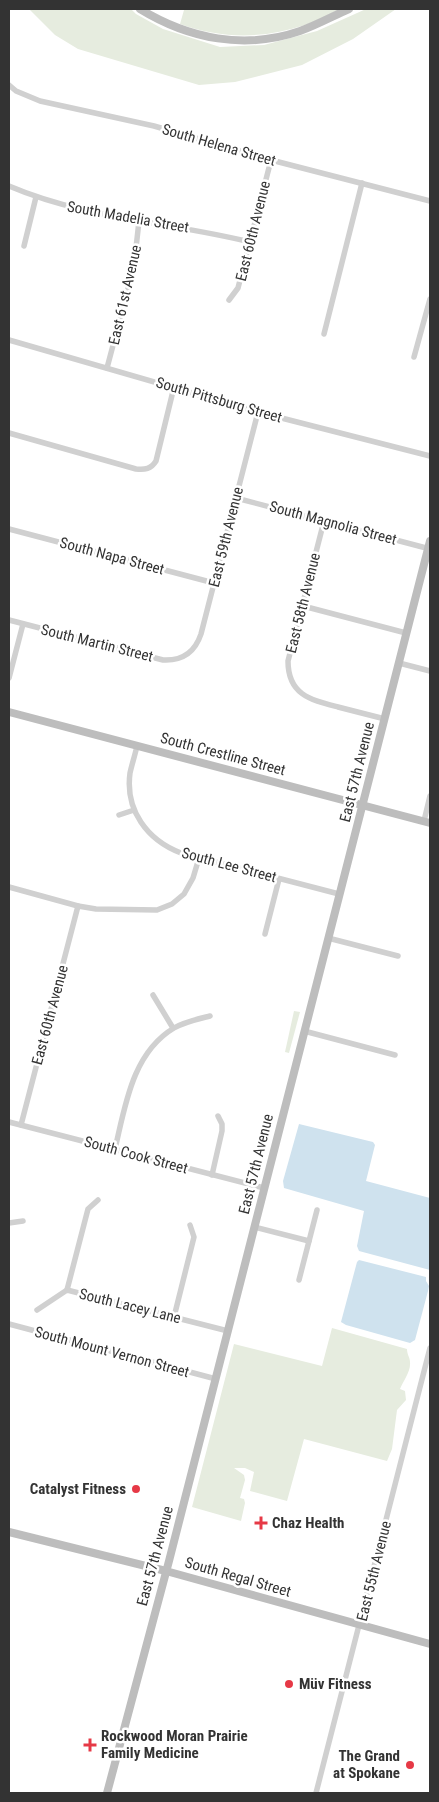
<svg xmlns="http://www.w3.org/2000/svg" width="439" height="1802" viewBox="0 0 439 1802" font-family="'Roboto Condensed',sans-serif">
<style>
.green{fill:#e6ecdf}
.water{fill:#cfe2ee}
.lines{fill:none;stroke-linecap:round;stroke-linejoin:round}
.street{stroke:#d0d0d0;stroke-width:5.5}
.secondary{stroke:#bdbdbd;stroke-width:8}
.poi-dot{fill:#e63946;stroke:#fff;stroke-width:2}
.labels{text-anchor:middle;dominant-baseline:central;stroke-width:5;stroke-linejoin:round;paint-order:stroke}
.street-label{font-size:15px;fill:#333;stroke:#fff}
.poi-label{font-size:15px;font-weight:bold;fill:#333;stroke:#fff;text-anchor:start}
</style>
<rect width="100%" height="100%" fill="#fff"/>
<g class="green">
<path d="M29,9H131L136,14L163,29L220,47L264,45L317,31L366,9H396L353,39L302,65L235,82L199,85L78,49L55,35Z"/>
<path d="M198,9H340C329,14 317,21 305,25C263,39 222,39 180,24L184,10Z"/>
<path d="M294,1011L300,1012L289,1053L285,1052Z"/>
<path d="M332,1328L407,1349C407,1355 410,1357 410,1362C411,1372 403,1381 400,1389L405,1391L406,1400L397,1410L392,1449L387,1461L304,1439L287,1501L250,1491L254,1472L245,1468H234L244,1475L245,1480L240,1498L244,1499L245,1503L241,1521L192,1507L234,1344L322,1366Z"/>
</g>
<g class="water">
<path d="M299,1124L373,1142L375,1145L366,1181L430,1198V1270L359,1251L357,1246L364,1211L284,1188L283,1181Z"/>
<path d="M359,1260L426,1277V1281L429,1286L428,1291L415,1340L410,1343L346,1325L341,1322L357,1262Z"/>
</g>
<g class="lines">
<g class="street">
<path d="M9,85L16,91L40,101L154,126L271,160L430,201"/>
<path d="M9,186C86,219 169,222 250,242"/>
<path d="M24,246L36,197"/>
<path d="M229,300L238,288L271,160"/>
<path d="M324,334L362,183"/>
<path d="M9,340L258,412L430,456"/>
<path d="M414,357L430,299"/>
<path d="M107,368L134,266L139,221"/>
<path d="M9,433L136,469C145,470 151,469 156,461L174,387"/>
<path d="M236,498L430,549"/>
<path d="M324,521L288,661C288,695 311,700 338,707C354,711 369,715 385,719"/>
<path d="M9,529L214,583"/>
<path d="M303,606L406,633"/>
<path d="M9,620L163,660C182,661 195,652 201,634L258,412"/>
<path d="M399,663L430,671"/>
<path d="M9,678L23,624"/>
<path d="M137,746C135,755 132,764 130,773C125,810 147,840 181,853L339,894"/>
<path d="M119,815L134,810"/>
<path d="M424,821L430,796"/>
<path d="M9,887L78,906L96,909L157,910L172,904L184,894L193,878L199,858"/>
<path d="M265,934L279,879"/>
<path d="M328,938L398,956"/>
<path d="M153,995L173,1028"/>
<path d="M304,1031L395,1055"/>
<path d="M9,1122L264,1188"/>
<path d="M21,1125L78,906"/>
<path d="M115,1149C125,1107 132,1053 174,1028C184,1022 198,1019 210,1016"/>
<path d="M212,1175L222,1131V1124L218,1116"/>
<path d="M9,1223L23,1221"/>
<path d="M254,1227L309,1241"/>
<path d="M299,1280L317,1210"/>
<path d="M67,1290L88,1209L98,1200"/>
<path d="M37,1310L67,1290L228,1331"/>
<path d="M174,1317L194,1237L190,1225"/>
<path d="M9,1324L216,1379"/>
<path d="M316,1793L430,1348"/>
</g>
<g class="secondary">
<path d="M140,9C189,39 245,50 300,31C317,25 333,16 349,9"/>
<path d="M9,712L430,823"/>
<path d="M9,1532L166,1571L430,1644"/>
<path d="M107,1793L169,1561L430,541"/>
</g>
</g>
<g class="poi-dot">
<circle cx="136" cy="1489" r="5"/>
<path d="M258.5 1515.5h5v5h5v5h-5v5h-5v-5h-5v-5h5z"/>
<circle cx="289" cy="1684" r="5"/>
<path d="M87.5 1737.5h5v5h5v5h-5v5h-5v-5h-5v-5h5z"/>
<circle cx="410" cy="1765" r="5"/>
</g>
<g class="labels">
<g class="street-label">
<text transform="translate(219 145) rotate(16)">South Helena Street</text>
<text transform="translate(128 217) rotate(10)">South Madelia Street</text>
<text transform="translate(253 231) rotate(-76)">East 60th Avenue</text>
<text transform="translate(125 295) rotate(-77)">East 61st Avenue</text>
<text transform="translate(219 400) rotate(16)">South Pittsburg Street</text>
<text transform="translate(333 523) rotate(15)">South Magnolia Street</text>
<text transform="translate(226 537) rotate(-76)">East 59th Avenue</text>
<text transform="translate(112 556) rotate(15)">South Napa Street</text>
<text transform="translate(303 603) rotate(-76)">East 58th Avenue</text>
<text transform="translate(97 643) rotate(14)">South Martin Street</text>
<text transform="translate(223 754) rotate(15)">South Crestline Street</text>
<text transform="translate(357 772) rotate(-76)">East 57th Avenue</text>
<text transform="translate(229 865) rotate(15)">South Lee Street</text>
<text transform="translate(50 1015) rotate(-75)">East 60th Avenue</text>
<text transform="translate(136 1155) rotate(15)">South Cook Street</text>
<text transform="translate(256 1164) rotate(-76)">East 57th Avenue</text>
<text transform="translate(130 1306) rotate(14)">South Lacey Lane</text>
<text transform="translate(112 1352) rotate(15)">South Mount Vernon Street</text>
<text transform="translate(155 1556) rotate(-75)">East 57th Avenue</text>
<text transform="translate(374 1571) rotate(-76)">East 55th Avenue</text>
<text transform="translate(238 1577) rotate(16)">South Regal Street</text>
</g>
<g class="poi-label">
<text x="126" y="1489" text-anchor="end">Catalyst Fitness</text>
<text x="272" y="1523">Chaz Health</text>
<text x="299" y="1684">Müv Fitness</text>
<text x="101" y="1736">Rockwood Moran Prairie<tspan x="101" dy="17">Family Medicine</tspan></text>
<text x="400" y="1756" text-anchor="end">The Grand<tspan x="400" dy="17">at Spokane</tspan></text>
</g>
</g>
<rect width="439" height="1802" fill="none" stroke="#333333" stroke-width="20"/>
</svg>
